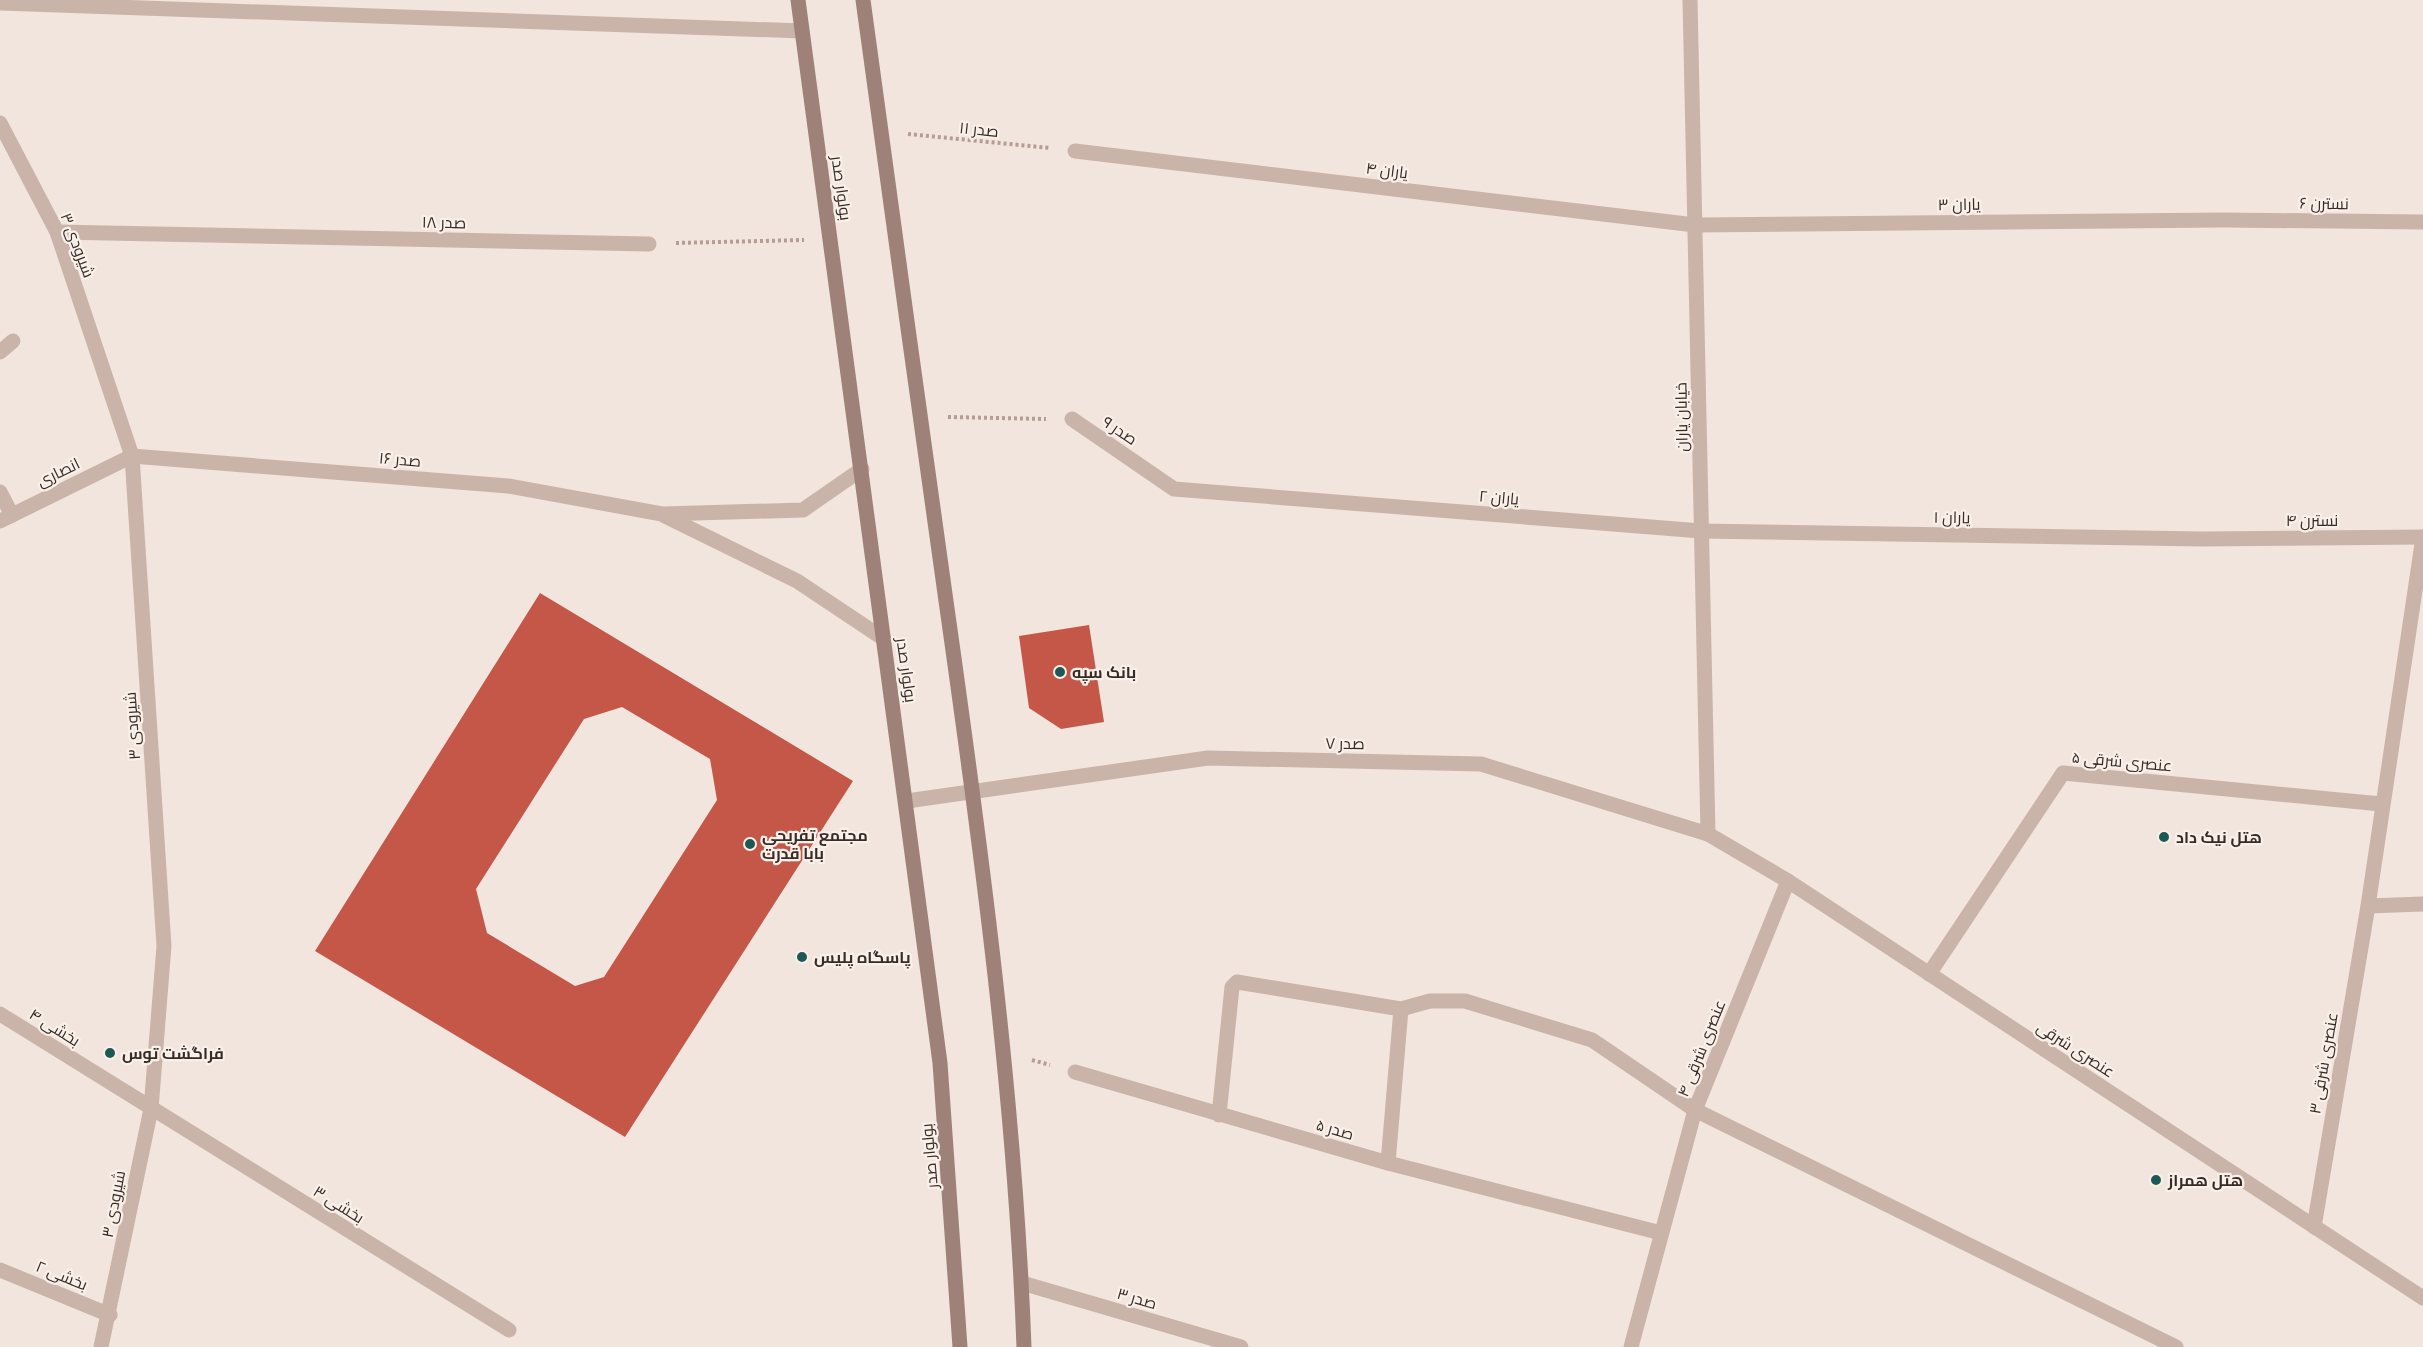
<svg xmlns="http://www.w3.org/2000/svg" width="2423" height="1347" viewBox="0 0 2423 1347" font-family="Ubuntu,Cairo,sans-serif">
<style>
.building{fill:#c45748;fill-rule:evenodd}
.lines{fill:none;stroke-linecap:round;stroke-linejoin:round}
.path{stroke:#b69d93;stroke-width:4;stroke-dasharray:3 3;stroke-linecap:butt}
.minor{stroke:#cab4a9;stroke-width:15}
.tertiary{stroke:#cab4a9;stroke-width:15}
.secondary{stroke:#9e827a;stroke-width:15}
.poi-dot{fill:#1e5855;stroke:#f9f0e9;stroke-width:2}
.labels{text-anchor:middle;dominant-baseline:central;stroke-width:4.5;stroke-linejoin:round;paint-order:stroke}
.street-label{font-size:16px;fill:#372b28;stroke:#f9f0e9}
.poi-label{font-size:16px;font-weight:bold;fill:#372b28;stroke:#f9f0e9;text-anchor:start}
</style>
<rect width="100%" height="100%" fill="#f2e5dd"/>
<g class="building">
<path d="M540,593L853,781L625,1137L315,951ZM622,707L710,759L717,800L604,977L575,986L487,933L476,889L584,719Z"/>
<path d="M1089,625L1104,722L1061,729L1029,708L1019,636Z"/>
</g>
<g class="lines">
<g class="path">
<path d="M908,134L1050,148"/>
<path d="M676,243L804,240"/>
<path d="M948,417L1046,419"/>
<path d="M1032,1060L1050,1065"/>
</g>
<g class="minor">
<path d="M0,3L802,31"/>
<path d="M0,123L57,232L132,456L164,946L151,1109L101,1347"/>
<path d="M1075,151L1695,225L2224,220L2423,222"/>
<path d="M57,232L649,244"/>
<path d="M0,352L13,341"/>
<path d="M1072,419L1174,489L1701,531L2202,539L2423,537"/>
<path d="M0,492L12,515"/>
<path d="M665,516L797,581L884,639"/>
<path d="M0,521L132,456L508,486L662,514L803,510L862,469"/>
<path d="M2368,906L2423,904"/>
<path d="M1929,974L2063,773L2381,804"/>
<path d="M1401,1009L1430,1001H1465L1592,1040L1695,1110L2176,1347"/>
<path d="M0,1014L509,1330"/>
<path d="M1075,1072L1388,1163L1661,1233"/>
<path d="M1219,1115L1232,987L1237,982L1401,1009L1388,1163"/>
<path d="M2314,1227L2368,906L2423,537"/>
<path d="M0,1270L110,1315"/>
<path d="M1022,1283L1241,1347"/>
<path d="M1631,1347L1695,1110L1788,881"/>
</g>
<g class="tertiary">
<path d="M1690,0L1708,834"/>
<path d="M907,801L1208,758L1481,764L1708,834L1788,881L2423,1298"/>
</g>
<g class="secondary">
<path d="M798,0L940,1063L960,1347"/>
<path d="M863,0C890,200 918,401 946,601C981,848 1015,1098 1024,1347"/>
</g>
</g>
<g class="poi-dot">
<circle cx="1060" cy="672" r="6"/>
<circle cx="2164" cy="837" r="6"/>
<circle cx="750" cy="844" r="6"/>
<circle cx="802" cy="957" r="6"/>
<circle cx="110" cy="1053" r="6"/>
<circle cx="2156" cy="1180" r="6"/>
</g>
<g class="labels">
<g class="street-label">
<text transform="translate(979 129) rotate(6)">صدر ۱۱</text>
<text transform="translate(1387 170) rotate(7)">یاران ۴</text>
<text transform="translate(842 188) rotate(82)">بولوار صدر</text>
<text transform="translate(2324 203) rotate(1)">نسترن ۶</text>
<text transform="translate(1959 204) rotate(-1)">یاران ۳</text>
<text transform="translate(444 222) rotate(1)">صدر ۱۸</text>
<text transform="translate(78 245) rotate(69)">شیرودی ۳</text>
<text transform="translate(1681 417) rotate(-91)">خیابان یاران</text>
<text transform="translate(1120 430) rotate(34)">صدر ۹</text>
<text transform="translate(400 459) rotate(5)">صدر ۱۶</text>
<text transform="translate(58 472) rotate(-26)">انصاری</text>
<text transform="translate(1499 497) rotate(5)">یاران ۲</text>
<text transform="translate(1952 517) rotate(1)">یاران ۱</text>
<text x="2312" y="520">نسترن ۴</text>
<text transform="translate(907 670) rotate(82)">بولوار صدر</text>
<text transform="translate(132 726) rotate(-94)">شیرودی ۳</text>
<text transform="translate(1345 743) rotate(1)">صدر ۷</text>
<text transform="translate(2122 761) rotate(5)">عنصری شرقی ۵</text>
<text transform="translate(55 1027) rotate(32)">بخشی ۴</text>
<text transform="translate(1701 1048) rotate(-68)">عنصری شرقی ۴</text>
<text transform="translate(2076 1049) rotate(33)">عنصری شرقی</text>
<text transform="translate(2323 1063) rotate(-80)">عنصری شرقی ۳</text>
<text transform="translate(1335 1129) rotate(16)">صدر ۵</text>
<text transform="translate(929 1156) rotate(-95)">بولوار صدر</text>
<text transform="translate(113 1204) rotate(-79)">شیرودی ۳</text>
<text transform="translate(339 1204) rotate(32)">بخشی ۳</text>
<text transform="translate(62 1275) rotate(22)">بخشی ۲</text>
<text transform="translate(1137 1298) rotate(16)">صدر ۳</text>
</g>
<g class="poi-label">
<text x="1072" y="672">بانک سپه</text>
<text x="762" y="835">مجتمع تفریحی<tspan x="762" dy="18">بابا قدرت</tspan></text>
<text x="2176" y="837">هتل نیک داد</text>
<text x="814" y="957">پاسگاه پلیس</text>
<text x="122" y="1053">فراگشت توس</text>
<text x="2168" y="1180">هتل همراز</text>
</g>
</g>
</svg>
